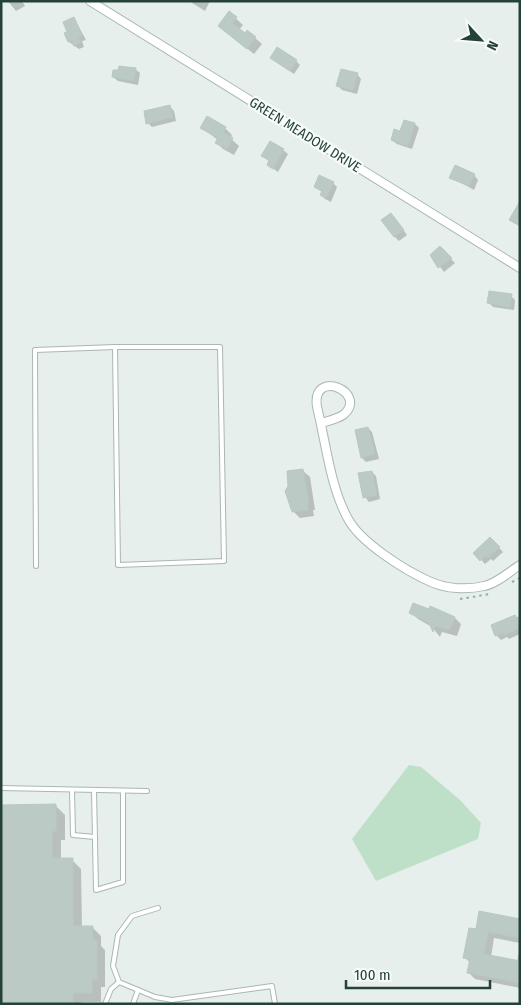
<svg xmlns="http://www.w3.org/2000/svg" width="521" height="1005" viewBox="0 0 521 1005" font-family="'Fira Sans Condensed',sans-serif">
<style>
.green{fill:#bfe0c8}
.shadow{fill:#0003}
.building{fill:#bbcac4;stroke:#b8c9c2}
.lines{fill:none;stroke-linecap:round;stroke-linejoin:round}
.service-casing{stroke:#a8b8b2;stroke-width:6}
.minor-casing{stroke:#a8b8b2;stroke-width:10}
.path{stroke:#86b3a5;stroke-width:2;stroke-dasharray:2.5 4;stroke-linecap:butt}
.service{stroke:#fff;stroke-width:4}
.minor{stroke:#fff;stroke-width:8}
.labels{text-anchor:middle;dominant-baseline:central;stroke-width:4.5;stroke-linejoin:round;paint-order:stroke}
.street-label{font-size:14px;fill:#24423a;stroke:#f7fbf9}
</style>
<rect width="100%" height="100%" fill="#e6efeb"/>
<path class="green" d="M409,765L421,767L460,800L481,823L478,839L376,881L352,839Z"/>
<g class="shadow">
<path d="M8,1H22L25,6L16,11Z"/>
<path d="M189,1H210L205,11Z"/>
<path d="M230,13L243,25L239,30L255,38L262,44L254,54L219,26Z"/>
<path d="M74,18L86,40L82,41L84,47L79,49L69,42L66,34L69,32Z"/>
<path d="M271,58L296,61L300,65L294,74Z"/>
<path d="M135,69L140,73L138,85L118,81L113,77Z"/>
<path d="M357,74L361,79L357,94L342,90L338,86Z"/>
<path d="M169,106L174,111L176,121L152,127L148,123Z"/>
<path d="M415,124L419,128L412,149L397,144L392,140Z"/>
<path d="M202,128H225L232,135L230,138L239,146L234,155L223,149L217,143L218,140Z"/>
<path d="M283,150L288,154L278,172L268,165L270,162L263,156Z"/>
<path d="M474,175L478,180L474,190L451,177Z"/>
<path d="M333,183L337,187L331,202L325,199L321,195L322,192L315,187Z"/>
<path d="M395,219L407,235L399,241L394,236Z"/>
<path d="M440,248L455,263L444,272L431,255Z"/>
<path d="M511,296L515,300L514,310L493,307L489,303Z"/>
<path d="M368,428L372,432L379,459L366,462L362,458Z"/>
<path d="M303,471L310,477L315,510H313L314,516L300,518L293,511Z"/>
<path d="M372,472L376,476L380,499L369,502L365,497Z"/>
<path d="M490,538L503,552L493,561L491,559L485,564L475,553Z"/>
<path d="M411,612L455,618L461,624L457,636L442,632L440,637L432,627L418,619Z"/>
<path d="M520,618V634L509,639L507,637L501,640L496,635Z"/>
<path d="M56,806L65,815V840H61V860H72L81,869L82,927H92L101,936V946L105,950V987H101V1002H81V1004H1Z"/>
<path d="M520,920V943L494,938L491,957L517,962L520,946V988L475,979L468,972L470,963L465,957L477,931Z"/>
</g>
<g class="building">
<path d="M229,11L237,17L232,23L245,33L247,30L256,37L247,49L218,26Z"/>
<path d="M74,17L82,35L78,37L81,42L74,46L71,41L68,42L64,33L67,32L63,22Z"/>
<path d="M277,47L297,60L290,71L270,58Z"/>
<path d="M119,66L136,68L134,81L112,77L113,70H118Z"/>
<path d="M341,69L358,73L353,90L336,86Z"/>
<path d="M170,105L173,117L146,124L144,111Z"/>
<path d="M207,116L226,127L223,132L233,138L227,149L215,143L218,138L200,128Z"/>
<path d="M404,120L415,123L408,146L391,140L394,129L400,131Z"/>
<path d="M270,141L284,149L273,169L267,165L269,160L261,156Z"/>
<path d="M455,165L475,174L469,186L449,178Z"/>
<path d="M319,175L334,182L326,198L320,195L322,191L314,187Z"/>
<path d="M520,201V226L509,220Z"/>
<path d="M391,213L404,230L394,237L381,220Z"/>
<path d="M440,246L452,258L438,268L430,255Z"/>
<path d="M489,291L512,294L510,307L487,303Z"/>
<path d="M368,427L375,454L361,458L355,430Z"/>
<path d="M303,469L309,504H307L308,510L292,512L285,491L288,486L287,471Z"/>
<path d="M372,471L377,495L363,498L358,473Z"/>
<path d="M490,537L500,547L488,558L486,555L480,561L473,553Z"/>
<path d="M413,603L429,609L430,606L455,617L450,630L435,626L433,632L429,623L409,613Z"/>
<path d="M515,615L517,618L520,616V628L504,635L503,633L495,636L491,625Z"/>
<path d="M56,804V831H52V858H73V926H93V940H97V979H92V993H73V1004H1V805Z"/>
<path d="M479,911L520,919V938L488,932L484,954L520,961V983L467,973L470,959L463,958L469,928L476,929Z"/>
</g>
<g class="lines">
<g class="service-casing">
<g id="service">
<path d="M115,347H220L224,561L118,565Z"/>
<path d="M36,566L35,350L115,347"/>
<path d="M1,788L147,791"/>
<path d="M72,790L73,835L95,837"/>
<path d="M94,790L96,890L123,882V791"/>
<path d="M158,908L132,916L118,935L113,966L119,982L155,997L172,1000L272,986L275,1004"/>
<path d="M105,1004L111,989L119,982"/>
<path d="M133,1004L138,990"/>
</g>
</g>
<g class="minor-casing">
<g id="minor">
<path d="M90,1L520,268"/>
<path d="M321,423C328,421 337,419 343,415C370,393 311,367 317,407C326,443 330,485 347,517C359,542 406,571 431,582C447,589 467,590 484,586C496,584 509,572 520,565"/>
</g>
</g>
<g class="path">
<path d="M512,582L520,578"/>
<path d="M460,599L490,594"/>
</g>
<use href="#service" class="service"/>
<use href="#minor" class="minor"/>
</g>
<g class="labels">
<g class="street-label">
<text transform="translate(305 135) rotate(32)">GREEN MEADOW DRIVE</text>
</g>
</g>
<rect width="521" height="1005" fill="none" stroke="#24423a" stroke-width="5"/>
<g transform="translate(481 40) rotate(116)" stroke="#f7fbf9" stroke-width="4" paint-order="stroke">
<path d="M0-4L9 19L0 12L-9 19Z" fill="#24423a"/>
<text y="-8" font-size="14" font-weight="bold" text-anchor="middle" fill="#24423a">N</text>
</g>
<path d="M346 980v8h144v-8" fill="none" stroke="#24423a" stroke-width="2.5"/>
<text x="354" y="980" font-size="15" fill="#24423a" stroke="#f7fbf9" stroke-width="4" paint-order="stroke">100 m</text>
</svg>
